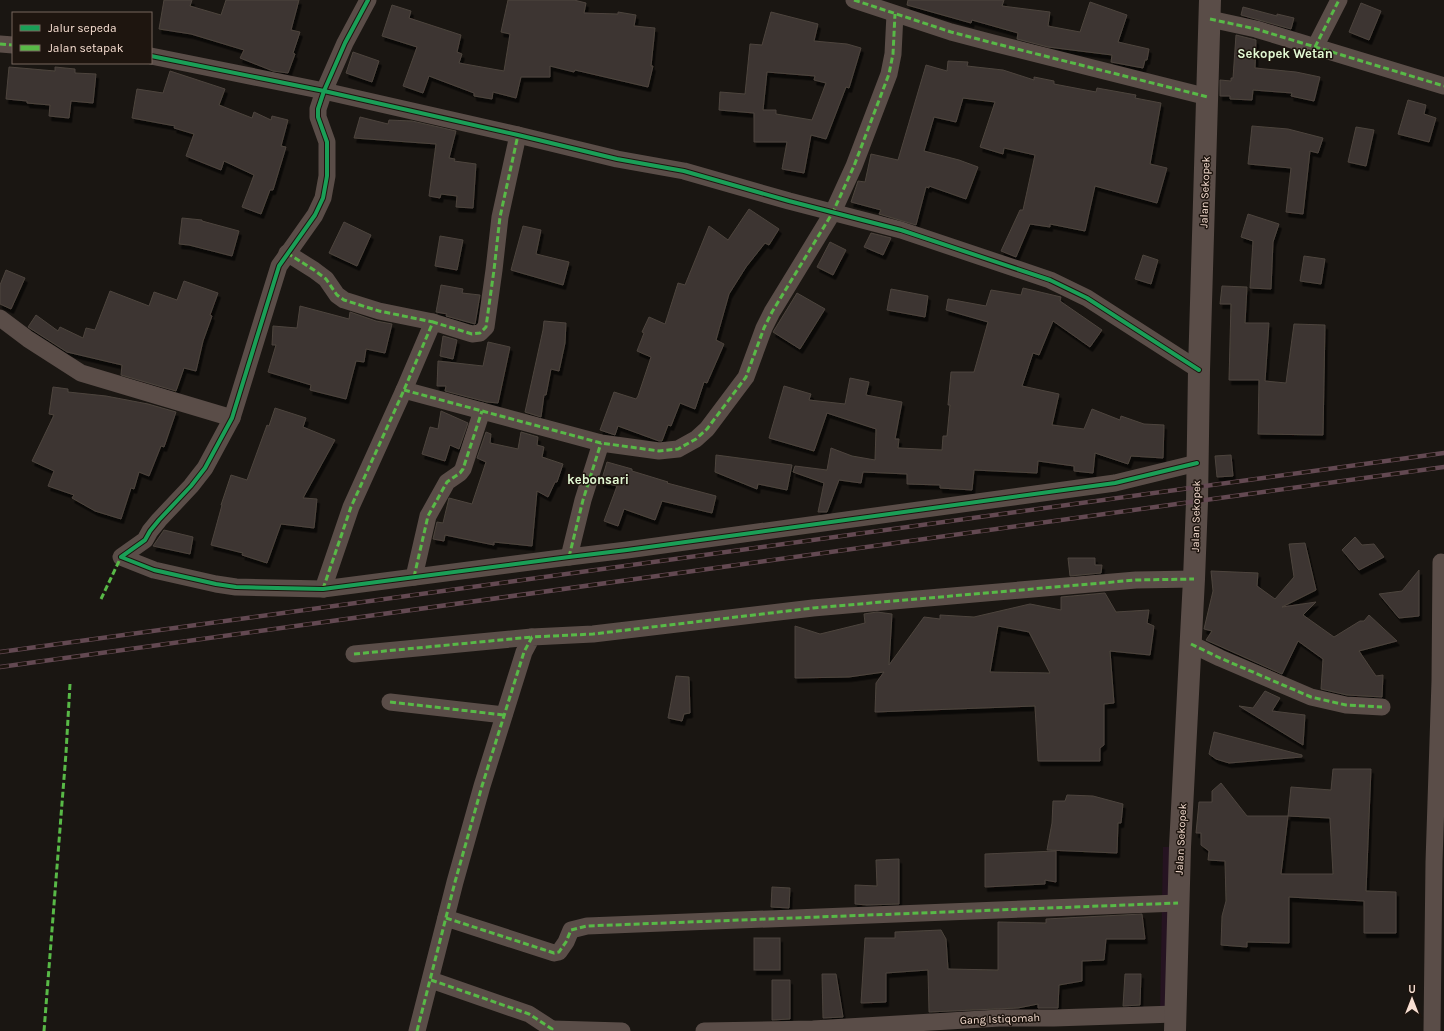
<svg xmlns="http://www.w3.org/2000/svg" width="1444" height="1031" viewBox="0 0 1444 1031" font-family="Karla,sans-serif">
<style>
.green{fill:#251321}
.building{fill:#3d3630;stroke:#4d443e;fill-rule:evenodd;filter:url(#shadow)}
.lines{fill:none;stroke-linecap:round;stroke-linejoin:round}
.minor{stroke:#5a4d48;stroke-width:17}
.tertiary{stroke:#5a4d48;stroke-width:22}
.rail-casing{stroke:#634952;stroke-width:4.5}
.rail{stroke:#1e150f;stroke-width:3;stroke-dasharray:9;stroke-linecap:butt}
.quiet{stroke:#58b947;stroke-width:3;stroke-dasharray:6 3;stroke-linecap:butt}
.cycleway-casing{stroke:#1e150f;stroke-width:6}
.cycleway{stroke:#1a9f57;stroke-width:4}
.labels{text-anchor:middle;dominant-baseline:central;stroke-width:3;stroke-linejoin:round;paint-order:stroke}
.street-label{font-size:11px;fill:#f9e0d3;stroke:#1e150f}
.quarter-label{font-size:13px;font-weight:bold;fill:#e3f9d4;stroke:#1e150f}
</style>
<defs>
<filter id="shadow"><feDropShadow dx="2.5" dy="4.5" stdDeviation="0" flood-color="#0009"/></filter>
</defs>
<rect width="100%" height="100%" fill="#1a1612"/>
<path class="green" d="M1163,847H1180L1175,1014H1160Z"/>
<g class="building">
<path d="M164,0H192L190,6L221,15L226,0H299L291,30L300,32L293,53L295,54L288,73L273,71L240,58L244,50L191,34L159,29Z"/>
<path d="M508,0H574L586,3L584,13L618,14V12L636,15L634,26L655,28L651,66H653L648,87L575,70L574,72L550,66V77H521L516,98L493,92L492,99L474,96V93L429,76L423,93L403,86L417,47L382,36L392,5L411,11L409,18L461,35L457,52L462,54L459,63L504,71L510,34L501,32Z"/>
<path d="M908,0H1004L1002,6L1050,12L1048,26L1080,32L1090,2L1127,15L1118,42L1149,49L1147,60H1145L1143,68L1111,62L1112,55L1048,47L1017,39L1018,33L972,20L971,23L907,5Z"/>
<path d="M1361,3L1381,11L1369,40L1349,32Z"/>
<path d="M1243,7L1277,16V14L1294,18L1291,29L1241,15Z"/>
<path d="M771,12L818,24L814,41L847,44L861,48L849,88L846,87L826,139L811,135L804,173L782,169L787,142H754V113L719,110L720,92L745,94L750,44L762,45ZM767,72L815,76L814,80L826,83L812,120L776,114V110H763Z"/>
<path d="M1236,35L1256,40L1255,68L1296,72L1320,77L1314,101L1291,96L1292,93L1253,90L1252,100L1230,99V96H1220V80L1231,81V78H1233Z"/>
<path d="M353,52L379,61L372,82L346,73Z"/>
<path d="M948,61L968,62L967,66L1003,70L1034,80V77L1054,81V84L1096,92L1097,88L1136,95L1135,98L1161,103L1150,164L1167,168L1157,203L1095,186L1085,231L1050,224V227L1030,224L1016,257L1001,251L1020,210H1023L1035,155L1004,148L1003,154L980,147L995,102L963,98L956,122L934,117L924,151L959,160L978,167L966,199L929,186V188L926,187L916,225L879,214L881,210L851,202L858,181L865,182L871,154L898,160L926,65L947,71Z"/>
<path d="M9,67L55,71V67L75,69V73L96,74L93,103L71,101L69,118L49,116L50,105L27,103V101L6,99Z"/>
<path d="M170,71L225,89L219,105L252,118L254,112L271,120L272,116L288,120L281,146L286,147L273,190H270L261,214L242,207L254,175L224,161L221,170L186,156L194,134L174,128L175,126L132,118L137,89L163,93Z"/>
<path d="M1408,100L1426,105L1424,114L1436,118L1429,142L1398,134Z"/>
<path d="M360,117L388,124L389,120L412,121L456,131L449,158L455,159L454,161L476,164L473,208L456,207L457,196L441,194L440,198L429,196L436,144L354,138Z"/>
<path d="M1252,126L1288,129L1323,138L1318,153L1310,151L1303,214L1286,212L1291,168L1248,164Z"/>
<path d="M1356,127L1374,130L1366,166L1348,162Z"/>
<path d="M749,209L779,229L769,245L765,243L746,267L729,294L716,340L724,344L707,383L704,382L695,409L680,403L671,426L668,425L662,441H659L618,426L615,435L600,430L614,392L636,399L638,396L651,357L637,351L644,333L642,332L649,317L665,324L678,283L685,285L709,226L728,240Z"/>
<path d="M1248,214L1279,224L1273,242L1271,289L1250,288L1253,241L1241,237Z"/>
<path d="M182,218L202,220V221L239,231L232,256L189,245L179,244Z"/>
<path d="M344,222L371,235L357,266L329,253Z"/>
<path d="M523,226L541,230L536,254L569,262L563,285L511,270Z"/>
<path d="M871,233L891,238L883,255L864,247Z"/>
<path d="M440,236L463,240L457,270L435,266Z"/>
<path d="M830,242L846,250L833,275L817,267Z"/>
<path d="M1143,255L1158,260L1151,284L1135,279Z"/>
<path d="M1304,256L1325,259L1321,284L1300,281Z"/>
<path d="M6,270L25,278L11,309L0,304V285Z"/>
<path d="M184,281L218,293L210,315L212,316L203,341L196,371L184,368L176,391L121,375L122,365L67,352L28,327L36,315L58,331L60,327L83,338L86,328L95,330L110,291L149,306L154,292L177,300Z"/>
<path d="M441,285L463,289L462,293L480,295L475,324L446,316L447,314L436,312Z"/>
<path d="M1222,286L1247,287L1245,323H1269L1265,381L1286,383L1294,324L1325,325L1323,435L1258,434L1259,380H1229L1231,304H1220Z"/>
<path d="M1023,288L1061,297L1060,301L1102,330L1090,347L1053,321L1039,355L1033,353L1022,386L1059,394L1052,425L1084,429L1092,409L1120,420L1121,416L1144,424L1164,425L1163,458L1131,456L1128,464L1095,453L1093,473L1074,471V466L1038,461L1037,473L974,470L972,490L940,488V485L907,484V474L863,472L861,483L839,480L827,512H818L824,483L793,472L795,466L827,470L831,448L852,456L875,460L876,429L827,413L814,451L769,438L784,386L811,394L809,400L845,404L850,378L869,382L866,395L902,402L895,439H899L898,448L942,450L943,436H947L950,405H948L951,372H974L988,322L946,310L948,299L986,306L991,290L1021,295Z"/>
<path d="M891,289L928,296L925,317L887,310Z"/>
<path d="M797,293L825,309L800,349L773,332Z"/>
<path d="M300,306L349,319L350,312L376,321L392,324L385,353L366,349L364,362L356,361L346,399L310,390L311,385L268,372L276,345H272L273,326L297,328Z"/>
<path d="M544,321L566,323L565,343L559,371L551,369L546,395H544L541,417L525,412L543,330Z"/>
<path d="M443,336L457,340L453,359L440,356Z"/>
<path d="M488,342L510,347L498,403L487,402L445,391L446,386H437L438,361L483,366Z"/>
<path d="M53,387L68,389V392L106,396L148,404L176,412L164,447L161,446L149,476L139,472L134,489L131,488L121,519L95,511L72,498L74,495L48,486L54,471L32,461L54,415L49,414Z"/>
<path d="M275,408L306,418L303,427L335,440L303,498L317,499L314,528L281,524L267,563L242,555L243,553L211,545L222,505H221L231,475L247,480L267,425L269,426Z"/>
<path d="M441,411L468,423L459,449L450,445L445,461L422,454L430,427L438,429Z"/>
<path d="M486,432L491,434L490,443L518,449L521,432L538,437L537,445L544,447L542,457L563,464L557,482H555L548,497L537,491L532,546L494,542V545L445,535L444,541L433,539L437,522L443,523L449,498L472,504L486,462L477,458Z"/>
<path d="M716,455L792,465L787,490L758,484L757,489L715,472Z"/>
<path d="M1231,455L1233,476L1217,477L1215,456Z"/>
<path d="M607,462L632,469V471L668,482L667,483L716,496L712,513L662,501L655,520L624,509L618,526L604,521L617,486L601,482Z"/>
<path d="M164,530L193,537L190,554L153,546Z"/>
<path d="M1355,537L1362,545L1374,544L1384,557L1359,570L1342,550Z"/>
<path d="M1305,543L1316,590L1282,607L1316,602L1303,615L1334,637L1360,621H1364L1369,615L1397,641L1359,651L1376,676L1383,675L1382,697L1347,695L1321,689L1323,659L1298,641L1282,674L1206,640L1212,631L1204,629L1213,591L1211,571L1258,573L1257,586L1275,599L1294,577L1289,544Z"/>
<path d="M1068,558H1095V565H1102L1101,573L1070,576Z"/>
<path d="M1419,570V616L1399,618L1379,594L1402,591Z"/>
<path d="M1105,593L1116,612L1149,610L1147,623L1154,626L1150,655L1110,651L1114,703L1104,704V745L1100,748V761H1038L1035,706L875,712L876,683L884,672L849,677L795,678V626L820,634L865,623L864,614L877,612L892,614L889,665L924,617L940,619V615L974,617L1030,604L1061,610V597ZM998,626L1029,632L1050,673L990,672Z"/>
<path d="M676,676L689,677L690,713L684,714L682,721L668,718Z"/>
<path d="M1265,691L1280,698L1272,711L1305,715L1303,745L1239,706L1253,708Z"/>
<path d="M1214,732L1302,755V757L1229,763L1216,759L1209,754Z"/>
<path d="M1333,769H1371L1366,891L1396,892V933H1364V901L1289,897V943L1247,942V947L1221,945L1222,916L1226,901L1225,861L1208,860L1209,851L1201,845V833H1196L1199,802H1212V791L1221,783L1247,816H1288L1291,787L1331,790ZM1288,816L1330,818L1333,874H1281Z"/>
<path d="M1067,795L1093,796L1123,804L1121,823H1118L1117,853L1047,850L1052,823L1053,801H1065Z"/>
<path d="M1056,851V882L1045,880V884L985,887V854Z"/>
<path d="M899,859V904L867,905L855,904V885L877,886L876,860Z"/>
<path d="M772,887L790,888L789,908L771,907Z"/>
<path d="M1142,914L1145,939H1106L1104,960L1082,961V981L1059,985L1058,1008H1038V1004L1018,1008L929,1012L928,970L886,973V1002L861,1003L865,938H895V932L941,930L946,939L948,969L998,970V922L1046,923V919Z"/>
<rect x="754" y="938" width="26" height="32"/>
<path d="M822,974H836L843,1017L823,1018Z"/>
<path d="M1125,974H1141L1140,1005L1123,1006Z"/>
<path d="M772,980H790V1019L772,1020Z"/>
</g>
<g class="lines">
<g class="minor">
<path d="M368,0L345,43L324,91L318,109V117L327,142V176L323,198L315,215L279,266L232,418L205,468L191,486L159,520L150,531L145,540L121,557L154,570L216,584L236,587L323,589L569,557L627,550L1115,483L1197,463"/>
<path d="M854,0L951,32L993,43L1208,97"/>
<path d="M1210,19L1256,29L1444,86"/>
<path d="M0,44L13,45"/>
<path d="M1315,47L1339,0"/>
<path d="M151,56L324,91L518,135L617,159L684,171L789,201L901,230L1050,280L1087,298L1199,370"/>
<path d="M287,253L314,270L326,279L337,295L344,300L379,311L433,322"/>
<path d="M0,318L28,339L81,373L232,418"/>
<path d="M404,390L601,443L659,451L678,449L696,439L707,429L746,377L764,328L772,312L833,212L854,166L889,74L893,54L895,14"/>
<path d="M569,557L583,500L601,443"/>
<path d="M414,577L428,516L447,482L460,473L463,469L482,411"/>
<path d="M323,589L351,507L404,390L433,322L472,334L480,333L486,327L494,270L500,217L518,135"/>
<path d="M1191,644L1220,658L1311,697L1346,705L1382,707"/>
<path d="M354,654L532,637"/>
<path d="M390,702L504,715"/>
<path d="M446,918L554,953L559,952L566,942L571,930L587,926L1178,903"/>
<path d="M431,980L529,1014L552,1029"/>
<path d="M552,1029L622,1031"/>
<path d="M417,1031L455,882L482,786L524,652L532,637L593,634L813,608L1136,580L1194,579"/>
<path d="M704,1031L813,1029L1000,1018H1054L1175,1014"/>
<path d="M1432,1031L1434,862L1440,681L1441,562"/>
</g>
<path class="tertiary" d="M1175,1031L1180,847L1194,579L1197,502L1199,370L1210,0"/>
<g class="rail-casing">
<g id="rail">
<path d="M0,652L1444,453"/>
<path d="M0,667L1444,467"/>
</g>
</g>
<use href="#rail" class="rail"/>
<g class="quiet">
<path d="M854,0L951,32L993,43L1208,97"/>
<path d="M1210,19L1256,29L1444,86"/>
<path d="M0,44L13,45"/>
<path d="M1315,47L1339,0"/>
<path d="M287,253L314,270L326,279L337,295L344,300L379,311L433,322"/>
<path d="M404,390L601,443L659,451L678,449L696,439L707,429L746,377L764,328L772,312L833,212L854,166L889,74L893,54L895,14"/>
<path d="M569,557L583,500L601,443"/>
<path d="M414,577L428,516L447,482L460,473L463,469L482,411"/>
<path d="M323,589L351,507L404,390L433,322L472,334L480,333L486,327L494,270L500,217L518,135"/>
<path d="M101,599L121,557"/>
<path d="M1191,644L1220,658L1311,697L1346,705L1382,707"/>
<path d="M354,654L532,637"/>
<path d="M390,702L504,715"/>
<path d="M446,918L554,953L559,952L566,942L571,930L587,926L1178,903"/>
<path d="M431,980L529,1014L552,1029L551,1031"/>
<path d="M44,1031L66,753L70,684"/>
<path d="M417,1031L455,882L482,786L524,652L532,637L593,634L813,608L1136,580L1194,579"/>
</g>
<g class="cycleway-casing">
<g id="cycleway">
<path d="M368,0L345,43L324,91L318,109V117L327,142V176L323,198L315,215L279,266L232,418L205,468L191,486L159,520L150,531L145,540L121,557L154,570L216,584L236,587L323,589L569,557L627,550L1115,483L1197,463"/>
<path d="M151,56L324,91L518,135L617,159L684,171L789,201L901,230L1050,280L1087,298L1199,370"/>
</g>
</g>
<use href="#cycleway" class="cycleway"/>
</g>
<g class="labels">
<g class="street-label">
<text transform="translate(1205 192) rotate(-88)">Jalan Sekopek</text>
<text transform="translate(1196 516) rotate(-89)">Jalan Sekopek</text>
<text transform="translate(1181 839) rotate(-87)">Jalan Sekopek</text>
<text transform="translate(1000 1019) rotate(-2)">Gang Istiqomah</text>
</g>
<g class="quarter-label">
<text x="1285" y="53">Sekopek Wetan</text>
<text x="598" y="479">kebonsari</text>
</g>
</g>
<rect x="12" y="12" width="140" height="52" fill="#1e150f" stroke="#76665d"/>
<rect x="20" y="25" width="20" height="6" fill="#1a9f57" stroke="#76665d"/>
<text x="48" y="32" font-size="12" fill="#f9e0d3">Jalur sepeda</text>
<rect x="20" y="45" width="20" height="6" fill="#58b947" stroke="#76665d"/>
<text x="48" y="52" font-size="12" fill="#f9e0d3">Jalan setapak</text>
<g transform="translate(1412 999)" stroke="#1e150f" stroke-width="3" paint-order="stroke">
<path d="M0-3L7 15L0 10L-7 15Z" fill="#f9e0d3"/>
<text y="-6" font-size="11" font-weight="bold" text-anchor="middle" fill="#f9e0d3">U</text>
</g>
</svg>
